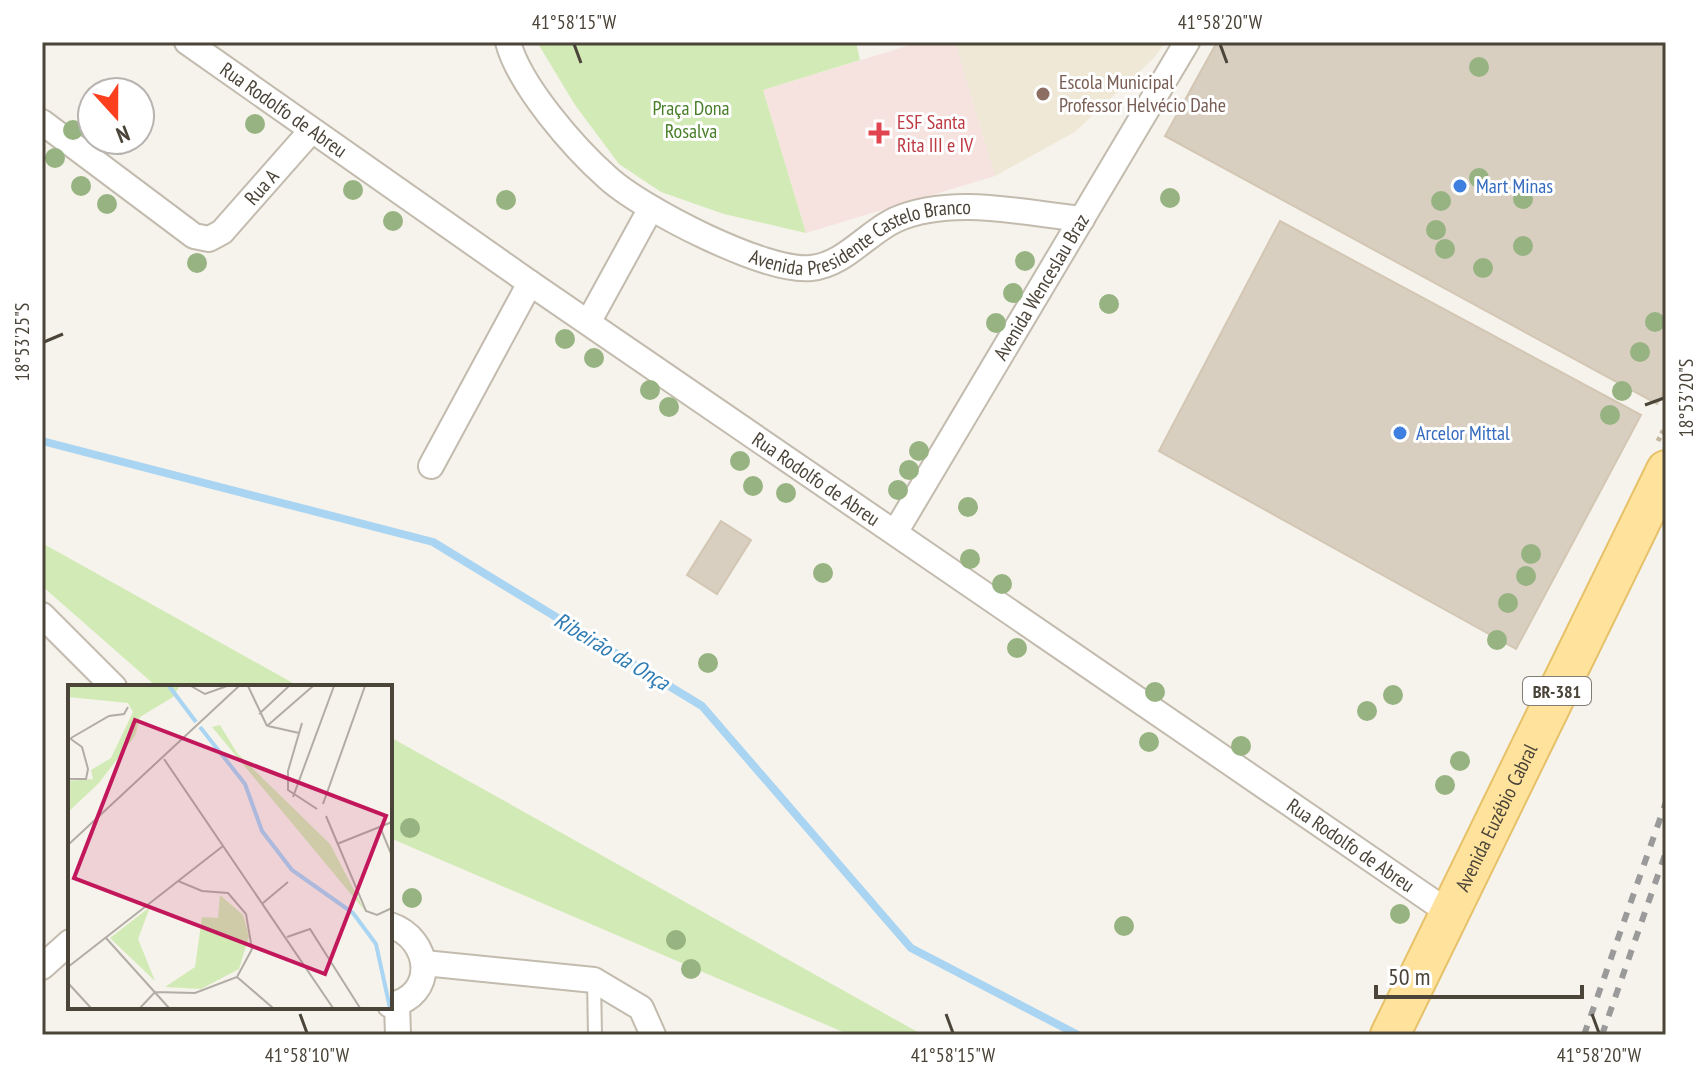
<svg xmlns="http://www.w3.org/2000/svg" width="1708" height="1077" viewBox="0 0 1708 1077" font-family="'PT Sans Narrow',sans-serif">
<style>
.education{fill:#efe8d6}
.medical{fill:#f6e3e0}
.green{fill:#d2eab5}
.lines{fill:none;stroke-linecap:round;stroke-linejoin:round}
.stream{stroke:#a9d4f2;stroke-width:8}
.building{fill:#d8cfc1;stroke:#d3c7b4;stroke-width:2}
.lane-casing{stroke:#c2bbae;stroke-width:16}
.street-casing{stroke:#c2bbae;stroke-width:28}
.primary-casing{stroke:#e6c16a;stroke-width:42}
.path{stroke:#c4b79f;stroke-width:5;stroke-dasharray:4 4;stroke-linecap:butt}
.lane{stroke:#fff;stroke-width:12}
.street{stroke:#fff;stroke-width:24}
.primary{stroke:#ffe39c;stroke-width:38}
.rail{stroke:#9a9a9a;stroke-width:6;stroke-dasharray:10 10;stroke-linecap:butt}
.tree{fill:#97b381}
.ticks{fill:none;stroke:#4b4439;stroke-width:3}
.education-dot{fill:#8d6e63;stroke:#fff;stroke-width:3}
.health-dot{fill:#e0444e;stroke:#fff;stroke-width:3}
.shop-dot{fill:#3f7fe0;stroke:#fff;stroke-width:3}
.labels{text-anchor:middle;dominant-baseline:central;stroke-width:6;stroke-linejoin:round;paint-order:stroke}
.shield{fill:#fff;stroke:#817c74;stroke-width:2}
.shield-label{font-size:18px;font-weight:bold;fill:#4b4439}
.education-label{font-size:20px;fill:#785e54;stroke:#fff;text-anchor:start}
.park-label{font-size:20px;fill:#4a7f2a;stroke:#fff}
.street-label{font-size:20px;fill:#4b4439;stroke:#fff}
.health-label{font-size:20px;fill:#be3a42;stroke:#fff;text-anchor:start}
.shop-label{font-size:20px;fill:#366cbe;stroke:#fff;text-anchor:start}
.water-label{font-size:22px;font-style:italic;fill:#2e7ab2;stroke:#fff}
.inset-river{fill:none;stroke:#a9d4f2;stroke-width:4}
.inset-road{fill:none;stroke:#b2ada4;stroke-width:2}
.view{fill:#c2185b;fill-opacity:0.15;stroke:#c2185b;stroke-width:4}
.inset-edge{fill:none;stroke:#4b4439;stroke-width:4}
.neatline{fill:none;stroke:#4b4439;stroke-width:3}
.ticks-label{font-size:20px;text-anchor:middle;fill:#4b4439}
</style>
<rect width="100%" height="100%" fill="#f6f3ec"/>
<path class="education" d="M955,42H1165L1155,57L1075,132L995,176Z"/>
<path class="medical" d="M920,42H955L995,176L806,233L763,90Z"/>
<g class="green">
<path d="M537,42H856L860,60L763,90L806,233L724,214L661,192L619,164L575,105Z"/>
<path d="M42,543L300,687H157L42,586Z"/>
<path d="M390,737L923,1035H850L390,838Z"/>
</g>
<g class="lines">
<path class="stream" d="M42,441L433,542L702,706L911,948L1078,1035"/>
</g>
<g class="building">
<path d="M1217,42H1666V388L1657,404L1165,136Z"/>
<path d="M1280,221L1641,415L1516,649L1159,451Z"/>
<path d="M721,521L751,540L717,594L687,575Z"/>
</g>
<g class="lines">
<g class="lane-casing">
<path id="lane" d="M594,980L595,1035"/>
</g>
<g class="street-casing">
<g id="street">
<path id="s1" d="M187,42L530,283L1448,912"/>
<path id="s2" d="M508,42C519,85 574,148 608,178C642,209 766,273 811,268C844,265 867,233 895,220C952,195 1023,213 1082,219"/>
<path id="s3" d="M42,122L194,236L209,239L222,232L311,131"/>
<path d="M589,321L651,208"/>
<path d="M431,466L530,283"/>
<path id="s4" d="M896,531L1187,42"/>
<path d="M42,615L114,687"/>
<path d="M390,925C432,939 437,996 390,1005"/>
<path d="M424,963L594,980L641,1008L653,1035"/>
<path d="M42,967L70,942"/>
<path d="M397,1004L398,1035"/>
</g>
</g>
<g class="primary-casing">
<g id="primary">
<path id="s5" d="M1390,1035L1666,470"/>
</g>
</g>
<path class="path" d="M1658,441L1666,425"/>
<use href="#lane" class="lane"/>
<use href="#street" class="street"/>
<use href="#primary" class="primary"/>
<g class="rail">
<path d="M1584,1035L1666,802"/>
<path d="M1602,1035L1666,852"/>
</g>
</g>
<g class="tree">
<circle cx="1479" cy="67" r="10"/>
<circle cx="255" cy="124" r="10"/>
<circle cx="73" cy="130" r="10"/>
<circle cx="55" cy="158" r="10"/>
<circle cx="1479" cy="178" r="10"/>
<circle cx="81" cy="186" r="10"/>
<circle cx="353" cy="190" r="10"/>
<circle cx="1170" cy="198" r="10"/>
<circle cx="1523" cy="199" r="10"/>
<circle cx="506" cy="200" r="10"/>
<circle cx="1441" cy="201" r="10"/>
<circle cx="107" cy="204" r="10"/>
<circle cx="393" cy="221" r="10"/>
<circle cx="1436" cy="230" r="10"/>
<circle cx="1523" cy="246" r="10"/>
<circle cx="1445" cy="249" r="10"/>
<circle cx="1025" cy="261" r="10"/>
<circle cx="197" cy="263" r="10"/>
<circle cx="1483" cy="268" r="10"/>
<circle cx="1013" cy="293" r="10"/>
<circle cx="1109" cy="304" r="10"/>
<circle cx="1655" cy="322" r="10"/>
<circle cx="996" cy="323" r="10"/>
<circle cx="565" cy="339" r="10"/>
<circle cx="1640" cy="352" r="10"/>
<circle cx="594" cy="358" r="10"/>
<circle cx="650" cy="390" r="10"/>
<circle cx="1622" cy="391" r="10"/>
<circle cx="669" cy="407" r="10"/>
<circle cx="1610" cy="415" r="10"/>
<circle cx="919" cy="451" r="10"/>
<circle cx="740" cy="461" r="10"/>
<circle cx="909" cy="470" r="10"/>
<circle cx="753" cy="486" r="10"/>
<circle cx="898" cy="490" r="10"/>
<circle cx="786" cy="493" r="10"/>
<circle cx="968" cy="507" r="10"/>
<circle cx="1531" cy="554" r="10"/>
<circle cx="970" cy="559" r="10"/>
<circle cx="823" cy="573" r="10"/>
<circle cx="1526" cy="576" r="10"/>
<circle cx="1002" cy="584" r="10"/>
<circle cx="1508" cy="603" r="10"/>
<circle cx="1497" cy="640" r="10"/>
<circle cx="1017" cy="648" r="10"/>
<circle cx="708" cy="663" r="10"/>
<circle cx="1155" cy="692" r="10"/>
<circle cx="1393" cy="695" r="10"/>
<circle cx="1367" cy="711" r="10"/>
<circle cx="1149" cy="742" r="10"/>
<circle cx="1241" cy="746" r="10"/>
<circle cx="1460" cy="761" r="10"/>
<circle cx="1445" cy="785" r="10"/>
<circle cx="410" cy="828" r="10"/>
<circle cx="412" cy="898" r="10"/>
<circle cx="1400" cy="914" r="10"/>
<circle cx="1124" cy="926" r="10"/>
<circle cx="676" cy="940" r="10"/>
<circle cx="691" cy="969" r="10"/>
</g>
<path class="ticks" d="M574,44L581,63M1220,44L1227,63M44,342L63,334M1645,405L1664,398M300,1014L307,1033M946,1014L953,1033M1592,1014L1599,1033"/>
<circle class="education-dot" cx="1043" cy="94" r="8"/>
<path class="health-dot" d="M875 121h8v8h8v8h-8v8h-8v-8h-8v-8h8z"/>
<g class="shop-dot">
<circle cx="1460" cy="186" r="8"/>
<circle cx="1400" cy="433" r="8"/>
</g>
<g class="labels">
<rect class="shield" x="1523" y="677" width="68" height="28" rx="6"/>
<g class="shield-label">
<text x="1557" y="691">BR-381</text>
</g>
<g class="education-label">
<text x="1059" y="82">Escola Municipal<tspan x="1059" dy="23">Professor Helvécio Dahe</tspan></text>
</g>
<g class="park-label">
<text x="691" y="108">Praça Dona<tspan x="691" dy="23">Rosalva</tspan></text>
</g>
<g class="street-label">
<text stroke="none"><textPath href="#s1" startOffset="118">Rua Rodolfo de Abreu</textPath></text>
<text stroke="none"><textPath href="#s3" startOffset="280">Rua A</textPath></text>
<text stroke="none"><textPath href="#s2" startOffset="452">Avenida Presidente Castelo Branco</textPath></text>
<text stroke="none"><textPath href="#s4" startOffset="284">Avenida Wenceslau Braz</textPath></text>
<text stroke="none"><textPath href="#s1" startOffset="766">Rua Rodolfo de Abreu</textPath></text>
<text stroke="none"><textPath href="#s5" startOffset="242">Avenida Euzébio Cabral</textPath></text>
<text stroke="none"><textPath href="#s1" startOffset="1414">Rua Rodolfo de Abreu</textPath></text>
</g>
<g class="health-label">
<text x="897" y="122">ESF Santa<tspan x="897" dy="23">Rita III e IV</tspan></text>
</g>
<g class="shop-label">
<text x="1476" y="186">Mart Minas</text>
<text x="1416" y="433">Arcelor Mittal</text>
</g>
<g class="water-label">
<text transform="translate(612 651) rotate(31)">Ribeirão da Onça</text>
</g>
</g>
<g transform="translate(68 685)">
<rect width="324" height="324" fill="#f6f3ec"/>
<path d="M0,1L111,2L105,12L72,32L67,51L30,99L0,127V96L25,94L23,85L43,73L65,27L60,18L0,12ZM152,40L169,68L262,159L297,226L144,42ZM152,210L175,230L181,251L171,284L133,304L97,302L127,282L134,232L150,233ZM82,222L70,254L87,296L42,253Z" fill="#d2eab5"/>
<path class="inset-river" d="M101,1L128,37M132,42L177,99L194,146L224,185L285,228L308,259L322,323"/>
<path class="inset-road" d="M123,1L137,9L159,1M180,1L199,41M191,29L221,1M234,38L220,86V105L249,124M199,41L245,1M200,41L231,48M0,52L14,62L20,84L18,94H0M3,53L41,31L56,29L60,22M96,74L265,323M225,112L266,1M255,119L297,1M258,131L298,226L309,230L324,223M312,142L324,171M269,159L324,137M0,160L171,1M195,218L220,197M219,252L242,244L292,323M38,253L101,323M0,282L155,161M169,292L205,323M0,298L23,323M72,323L87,307L127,308L169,292L184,264L178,229L160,208L134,206L110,196"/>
<path class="view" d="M67,35L318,131L257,289L6,193Z"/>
<rect width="324" height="324" class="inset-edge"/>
</g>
<rect width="1708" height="1077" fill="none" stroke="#ffffff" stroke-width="88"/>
<g transform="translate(116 116) rotate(159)"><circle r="38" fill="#ffffff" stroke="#b7b4b0" stroke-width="2"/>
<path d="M0-6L14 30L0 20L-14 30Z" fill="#fc3f1d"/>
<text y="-12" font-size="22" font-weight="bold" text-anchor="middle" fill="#4b4439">N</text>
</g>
<path d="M1376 985v12h206v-12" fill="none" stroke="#4b4439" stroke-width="4"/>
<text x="1388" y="985" font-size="24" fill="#4b4439" stroke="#ffffff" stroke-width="6" paint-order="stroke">50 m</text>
<rect x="44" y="44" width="1620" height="989" class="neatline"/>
<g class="ticks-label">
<text x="574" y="29">41°58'15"W</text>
<text x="1220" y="29">41°58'20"W</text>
<text transform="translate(22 342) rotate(-90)" y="7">18°53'25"S</text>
<text transform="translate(1686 398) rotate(-90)" y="7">18°53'20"S</text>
<text x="307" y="1062">41°58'10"W</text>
<text x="953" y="1062">41°58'15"W</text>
<text x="1599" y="1062">41°58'20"W</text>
</g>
</svg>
